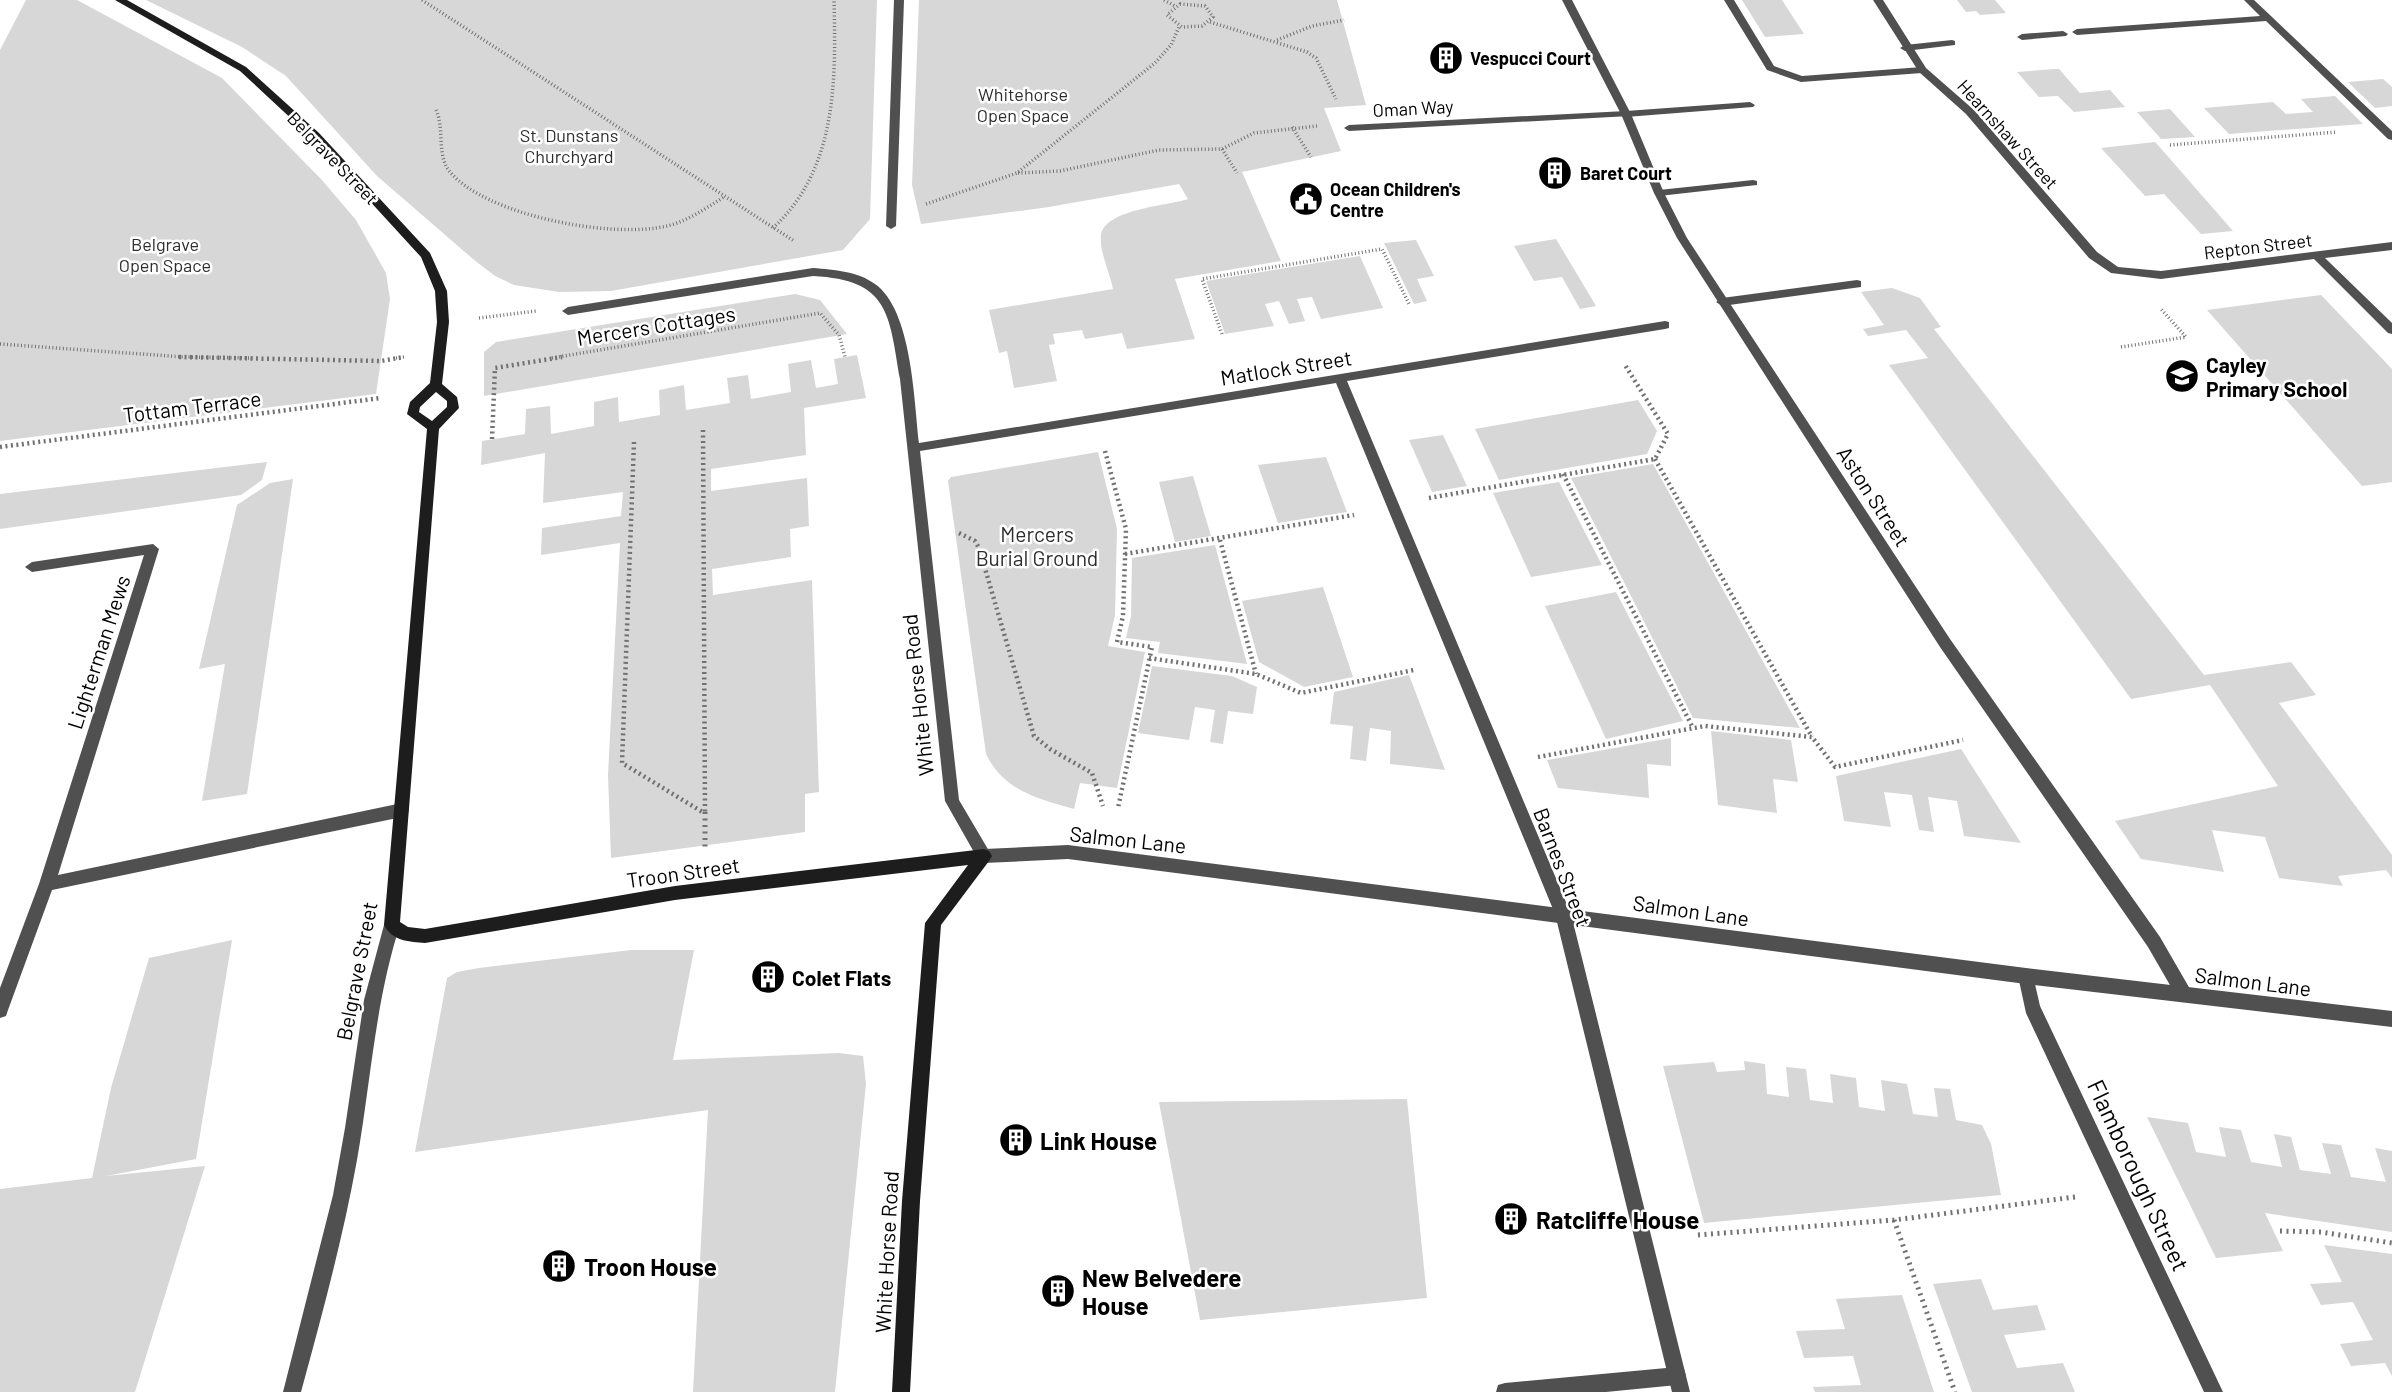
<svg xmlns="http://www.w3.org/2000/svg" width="2392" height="1392" viewBox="0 0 2392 1392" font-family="Barlow,sans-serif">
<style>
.green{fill:#d7d7d7}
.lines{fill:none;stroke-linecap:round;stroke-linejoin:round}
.path-far2{stroke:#727272;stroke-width:3.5;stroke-dasharray:1 2.5;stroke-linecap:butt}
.path-far1{stroke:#727272;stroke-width:4.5;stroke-dasharray:2 3.5;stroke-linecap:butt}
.path{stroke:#727272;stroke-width:5;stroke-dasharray:2 4.5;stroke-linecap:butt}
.service{fill:#505050;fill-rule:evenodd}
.pedestrian{fill:#505050;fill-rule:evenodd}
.minor{fill:#505050;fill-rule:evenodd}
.tertiary{fill:#505050;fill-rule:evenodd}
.secondary{fill:#1d1d1d;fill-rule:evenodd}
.labels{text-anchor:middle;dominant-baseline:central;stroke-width:5;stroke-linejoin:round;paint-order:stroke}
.far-poi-label{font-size:18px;font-weight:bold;fill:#000;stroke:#fff;text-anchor:start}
.far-park-label{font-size:18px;fill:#2e2e2e;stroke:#fff}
.far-street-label{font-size:18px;fill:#000;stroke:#fff}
.street-label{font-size:21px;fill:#000;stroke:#fff}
.poi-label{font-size:21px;font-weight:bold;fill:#000;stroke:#fff;text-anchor:start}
.park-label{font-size:21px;fill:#2e2e2e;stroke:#fff}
.near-poi-label{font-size:24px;font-weight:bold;fill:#000;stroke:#fff;text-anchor:start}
.near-street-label{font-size:24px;fill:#000;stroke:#fff}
</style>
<rect width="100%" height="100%" fill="#fff"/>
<g class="green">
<path d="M26,0H77L222,78L321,179L356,220L386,273L390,299L376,394L0,441V50Z"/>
<path d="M146,0H877L870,219L843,250L611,291L559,292L514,285L495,276L473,259L377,176L286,76L242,47Z"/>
<path d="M919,0H1337L1366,105L1324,108L1341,151L1242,172L1281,261L1175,279L1195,339L1127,349L1122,333L1085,339L1082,330L1053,334L1055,344L1049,345L1057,381L1014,388L1007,351L999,353L989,310L1113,289C1110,273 1099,251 1101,235C1105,209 1167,206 1188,199L1179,184L1049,207L921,224L912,185Z"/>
<path d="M1742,0H1782L1804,34L1765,37Z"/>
<path d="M1957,0H1995L2006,13L1980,15L1976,11L1966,12Z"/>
<path d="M2055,69H2059L2080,93L2110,90L2125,107L2074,112L2058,96L2039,97L2017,72Z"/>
<path d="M2383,79L2392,87V106L2375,108L2348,82Z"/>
<path d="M2335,96L2363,124L2229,134L2204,108L2273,102L2286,114L2313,112L2301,99Z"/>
<path d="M2170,109L2195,137L2161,139L2137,112Z"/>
<path d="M2155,142L2157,144L2233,231L2201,234L2164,194L2145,196L2101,148Z"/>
<path d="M1556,239L1596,306L1580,309L1562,277L1534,281L1514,246Z"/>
<path d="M1416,240L1434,276L1417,279L1427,301L1414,304L1384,243Z"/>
<path d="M1360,256L1383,308L1321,319L1312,297L1297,299L1305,321L1289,324L1279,301L1265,304L1274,326L1225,334L1206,281Z"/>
<path d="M1892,288L1920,298L1941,327L1934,329L2204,675L2291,662L2316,695L2279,703L2392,855V878L2386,870L2338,876L2343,886L2279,878L2265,837L2212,830L2224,872L2141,859L2115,821L2278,786L2210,685L2131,699L1889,365L1928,358L1906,330L1868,336L1863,329L1884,325L1861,292Z"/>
<path d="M795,294L820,300L847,334L484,396V352L496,342Z"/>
<path d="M2321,295L2392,369V482L2362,486L2207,310Z"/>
<path d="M857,355L866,398L804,408L806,455L711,469V491L807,478L809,526L790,529L791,557L712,569L713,595L812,580L819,792L805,794V832L611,858L608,775L620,543L541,555L542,528L621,516L623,492L543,503L545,453L481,465L482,441L525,434L526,409L550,406L551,434L594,426V402L618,397L619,422L660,415L659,390L684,385L686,410L730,403L727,378L748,375L751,399L791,392L788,364L811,360L816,388L838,384L834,359Z"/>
<path d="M1638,400L1657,431L1647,454L1499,480L1475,429Z"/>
<path d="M1443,435L1467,486L1432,492L1409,440Z"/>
<path d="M1098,452L1117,529L1115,615L1108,646L1145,652L1117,788L1080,783L1074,809C1037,798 1004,791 986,754L948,481L951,477Z"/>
<path d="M1326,457L1347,512L1278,523L1258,465Z"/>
<path d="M267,462L262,480L241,495L0,529V494Z"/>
<path d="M1653,464L1800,728L1693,718L1571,478Z"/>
<path d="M1193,476L1211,536L1175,542L1159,482Z"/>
<path d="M293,479L247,794L202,801L225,664L199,669L237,505L270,483Z"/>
<path d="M1559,482L1602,565L1531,577L1493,493Z"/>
<path d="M1215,545L1247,664L1158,653L1160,642L1126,638L1131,616L1132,558Z"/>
<path d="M1323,587L1353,677L1304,687L1259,662L1242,601Z"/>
<path d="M1616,592L1683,721L1606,739L1545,606Z"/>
<path d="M1152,666L1232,676L1257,687L1253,714L1228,711L1223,744L1210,742L1215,710L1195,707L1189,740L1138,733Z"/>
<path d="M1409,675L1445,770L1390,764L1391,731L1370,728L1366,761L1350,759L1353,726L1330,724L1334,692Z"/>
<path d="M1711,731L1791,740L1798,782L1773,779L1777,813L1718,805Z"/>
<path d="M1671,738V766L1647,764L1649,798L1558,788L1547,760Z"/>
<path d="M1961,749L2021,843L1964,836L1957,801L1928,797L1934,832L1919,830L1912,795L1884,792L1891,827L1844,821L1836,776Z"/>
<path d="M232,940L196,1159L106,1176L205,1166L135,1392H0V1189L92,1178L111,1088L149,958Z"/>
<path d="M631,950H694L673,1060L839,1053L863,1056L866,1084L835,1392H693L708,1110L415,1152L447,978L457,972L479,968Z"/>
<path d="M1744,1061L1765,1064L1767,1094L1789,1097L1786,1067L1806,1069L1810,1100L1833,1103L1830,1074L1856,1078L1859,1107L1885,1111L1881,1080L1907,1084L1913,1114L1938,1117L1934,1088L1950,1089L1956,1120L1982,1125L1991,1144L2001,1195L1704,1223L1663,1066L1714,1062L1717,1072L1745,1070Z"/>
<path d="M1407,1099L1427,1298L1200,1320L1159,1102Z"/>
<path d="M2147,1117L2188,1123L2196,1152L2226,1157L2219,1127L2241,1130L2251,1162L2282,1167L2274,1134L2291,1137L2300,1170L2331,1174L2322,1143L2341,1145L2351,1177L2386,1182L2375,1148L2392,1151V1232L2265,1213L2283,1251L2216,1258Z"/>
<path d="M2324,1245L2392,1254V1376L2385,1363L2351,1366L2340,1344L2373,1340L2353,1302L2321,1305L2310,1284L2342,1282Z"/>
<path d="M1981,1279L1993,1310L2037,1305L2046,1330L2004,1335L2017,1368L2063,1363L2075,1392H1972L1933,1284Z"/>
<path d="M1902,1295L1934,1392H1815L1813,1387L1861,1385L1853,1356L1804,1358L1796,1331L1845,1329L1836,1299Z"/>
</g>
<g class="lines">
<g class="path-far2">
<path d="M422,0L794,241"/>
<path d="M1164,0L1175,6"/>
<path d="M1180,4L1205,6L1213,17L1202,26L1182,27L1167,15Z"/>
<path d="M1210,22L1307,52L1316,58L1336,99"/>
<path d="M1277,40L1312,26L1344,20"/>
<path d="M436,110C445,129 436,155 450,172C487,216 612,239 667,226C688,221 706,208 724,197"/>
<path d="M1292,127L1311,157"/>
<path d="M2170,145L2337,132"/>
<path d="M1222,149L1237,173"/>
<path d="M1018,173L1060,171L1159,150L1222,149L1254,133L1317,126"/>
<path d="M926,204L1017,173L1155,63L1171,45L1179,27"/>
<path d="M773,228C837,169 836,81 834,0"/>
<path d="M479,318L536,311"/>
<path d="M1222,334L1202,279L1382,249L1409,304"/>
<path d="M0,344L184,357L253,358"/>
<path d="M2121,347L2186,337L2161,309"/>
<path d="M396,358L404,357"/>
<path d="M552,358L820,313L839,335L845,357"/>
</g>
<g class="path-far1">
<path d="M179,357L381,361L404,357"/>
<path d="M703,430L705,814"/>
<path d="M492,439L495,368L562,357"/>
<path d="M634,442L622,763L704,813"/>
<path d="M0,447L381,398"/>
<path d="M1105,451L1126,529L1123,616L1117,642L1152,647L1118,808"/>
<path d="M1655,459L1812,737"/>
<path d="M1563,474L1693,728"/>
<path d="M1429,498L1655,459L1668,434L1625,365"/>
<path d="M959,533L975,541L979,548L1034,736L1050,749L1092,773L1103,806"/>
<path d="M1220,540L1256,674"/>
<path d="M1125,554L1354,515"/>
<path d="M1149,658L1256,674L1301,693L1414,670"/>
<path d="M1538,757L1705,726L1812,737L1835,767L1963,740"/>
</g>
<g class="path">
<path d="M705,812V851"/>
<path d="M1894,1220L1955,1392"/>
<path d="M2280,1231L2321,1232L2392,1243"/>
<path d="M1698,1235L1894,1220L2075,1197"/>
</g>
<g class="service">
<path d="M1724,0H1734L1774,66L1802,76L1922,67L1927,70L1922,73L1801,82L1767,70Z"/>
<path d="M2244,0H2254L2271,16L2392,131V140L2388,139L2266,21L2077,35L2072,32L2077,29L2260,16Z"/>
<path d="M2063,31L2068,34L2066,36L2022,40L2017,37L2022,34Z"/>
<path d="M1952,40L1955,41V45L1905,51L1900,48L1905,45Z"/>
<path d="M1750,102L1755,105L1753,107L1626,117L1621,114L1626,111Z"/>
<path d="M1753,180L1757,181V185L1659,196L1654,193L1659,190Z"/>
<path d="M1857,280L1861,281V287L1722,306L1716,302L1722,298Z"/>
<path d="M1677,1367L1684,1369L1686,1376L1684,1383L1677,1385L1606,1392H1496L1498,1385L1505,1383Z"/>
</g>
<g class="pedestrian">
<path d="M894,0H904L896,226L891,229L886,226Z"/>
<path d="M1626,111L1631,114L1630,116L1349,131L1344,128L1349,125Z"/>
</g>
<g class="minor">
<path d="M1562,0H1572L1631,114L1664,193L1687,238L1950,639L2160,937L2190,989L2192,994L2190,999L2184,1002L2178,999L2148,947L1940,647L1677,238L1654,193L1621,114Z"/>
<path d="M1873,0H1883L1926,68L1974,110L2097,252L2118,267L2161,271L2392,242V250L2325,258L2392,323V334L2388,333L2314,259L2161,279L2111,273L2089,258L1966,114L1919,72Z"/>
<path d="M813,268C835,270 857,271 875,284C912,310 914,400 919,443L1665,321L1669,322V328L1665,329L1347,381L1571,914L1690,1392H1672L1555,914L1336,383L920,451L959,800L992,856L989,861L984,863L979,861L945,801L900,379C889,313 889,280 813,276L568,315L562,311L568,307Z"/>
<path d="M153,544L159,549L58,875L402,803L407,805L409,810L407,815L402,817L52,890L8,1010L6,1016L0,1018V988L39,884L144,555L32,572L25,567L32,562Z"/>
<path d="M392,918L398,920L400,925C375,1002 371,1081 357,1160C343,1238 322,1315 301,1392H283L333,1195L345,1128L364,1000L384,925L386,920Z"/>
<path d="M2026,968L2032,971L2040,1006L2223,1392H2204L2026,1013L2018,976L2020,971Z"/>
</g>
<path class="tertiary" d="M1068,845L2026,968L2392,1011V1027L2026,984L1068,859L984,863L979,861L976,856L979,851L984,849Z"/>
<path class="secondary" d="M115,0H127L246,67L319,133L430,253L447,291L449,322L442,384L457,397L459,408L439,429L400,922L408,927L425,929L675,886L984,849L989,851L992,856L989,861L941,925L920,1201L910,1392H892L902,1201L925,923L968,865L675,900L425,943C410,942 392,941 384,925L427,429L407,414L410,402L430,383L437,322L435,291L421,257L311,137L240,71ZM436,392L447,401V407L432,421L419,412L420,407Z"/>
</g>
<defs>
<g id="building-disc" transform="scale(1.75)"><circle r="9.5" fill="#000" stroke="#fff"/><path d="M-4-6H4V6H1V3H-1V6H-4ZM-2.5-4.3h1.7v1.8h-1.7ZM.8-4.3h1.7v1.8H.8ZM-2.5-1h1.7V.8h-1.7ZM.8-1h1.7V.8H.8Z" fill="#fff"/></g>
<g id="civic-disc" transform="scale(1.75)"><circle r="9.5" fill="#000" stroke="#fff"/><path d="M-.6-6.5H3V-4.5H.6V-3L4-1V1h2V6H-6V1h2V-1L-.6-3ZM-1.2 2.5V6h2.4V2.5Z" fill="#fff"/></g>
<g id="school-disc" transform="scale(1.75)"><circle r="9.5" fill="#000" stroke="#fff"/><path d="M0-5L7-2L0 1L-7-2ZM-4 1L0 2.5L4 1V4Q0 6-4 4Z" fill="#fff"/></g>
</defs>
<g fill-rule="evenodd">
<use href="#building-disc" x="1446" y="58"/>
<use href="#building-disc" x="1555" y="173"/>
<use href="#civic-disc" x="1306" y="199"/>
<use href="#school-disc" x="2182" y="376"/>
<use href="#building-disc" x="768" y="977"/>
<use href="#building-disc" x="1016" y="1140"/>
<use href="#building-disc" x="1511" y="1219"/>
<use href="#building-disc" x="559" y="1266"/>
<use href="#building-disc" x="1058" y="1291"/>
</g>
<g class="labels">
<g class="far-poi-label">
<text x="1470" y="58">Vespucci Court</text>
<text x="1580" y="173">Baret Court</text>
<text x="1330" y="189">Ocean Children's<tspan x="1330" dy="21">Centre</tspan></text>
</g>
<g class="far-park-label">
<text x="1023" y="94">Whitehorse<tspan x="1023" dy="21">Open Space</tspan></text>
<text x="569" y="135">St. Dunstans<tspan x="569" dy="21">Churchyard</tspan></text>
<text x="165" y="244">Belgrave<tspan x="165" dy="21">Open Space</tspan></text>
</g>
<g class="far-street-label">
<text transform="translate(1413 108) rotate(-3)">Oman Way</text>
<text transform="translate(2008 134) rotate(48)">Hearnshaw Street</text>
<text transform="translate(333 158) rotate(46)">Belgrave Street</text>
<text transform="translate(2258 246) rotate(-7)">Repton Street</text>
</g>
<g class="street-label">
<text transform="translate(656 325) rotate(-9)">Mercers Cottages</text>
<text transform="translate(1286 367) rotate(-9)">Matlock Street</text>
<text transform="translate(192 406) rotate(-7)">Tottam Terrace</text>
<text transform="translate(1874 496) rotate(57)">Aston Street</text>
<text transform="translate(98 652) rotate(-72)">Lighterman Mews</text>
<text transform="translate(917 695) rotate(-96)">White Horse Road</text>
<text transform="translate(1128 839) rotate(6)">Salmon Lane</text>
<text transform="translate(1563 867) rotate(69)">Barnes Street</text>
<text transform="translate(683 872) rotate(-8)">Troon Street</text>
<text transform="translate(1691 910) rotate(8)">Salmon Lane</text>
<text transform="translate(356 971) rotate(-79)">Belgrave Street</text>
<text transform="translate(2253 981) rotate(7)">Salmon Lane</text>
<text transform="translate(886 1252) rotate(-87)">White Horse Road</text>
</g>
<g class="poi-label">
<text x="2206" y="364">Cayley<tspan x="2206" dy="24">Primary School</tspan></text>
<text x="792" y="977">Colet Flats</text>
</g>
<g class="park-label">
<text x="1037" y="533">Mercers<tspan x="1037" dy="24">Burial Ground</tspan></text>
</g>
<g class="near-poi-label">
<text x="1040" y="1140">Link House</text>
<text x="1536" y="1219">Ratcliffe House</text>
<text x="584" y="1266">Troon House</text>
<text x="1082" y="1277">New Belvedere<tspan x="1082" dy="28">House</tspan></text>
</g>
<g class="near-street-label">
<text transform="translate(2139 1175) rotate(65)">Flamborough Street</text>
</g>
</g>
</svg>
